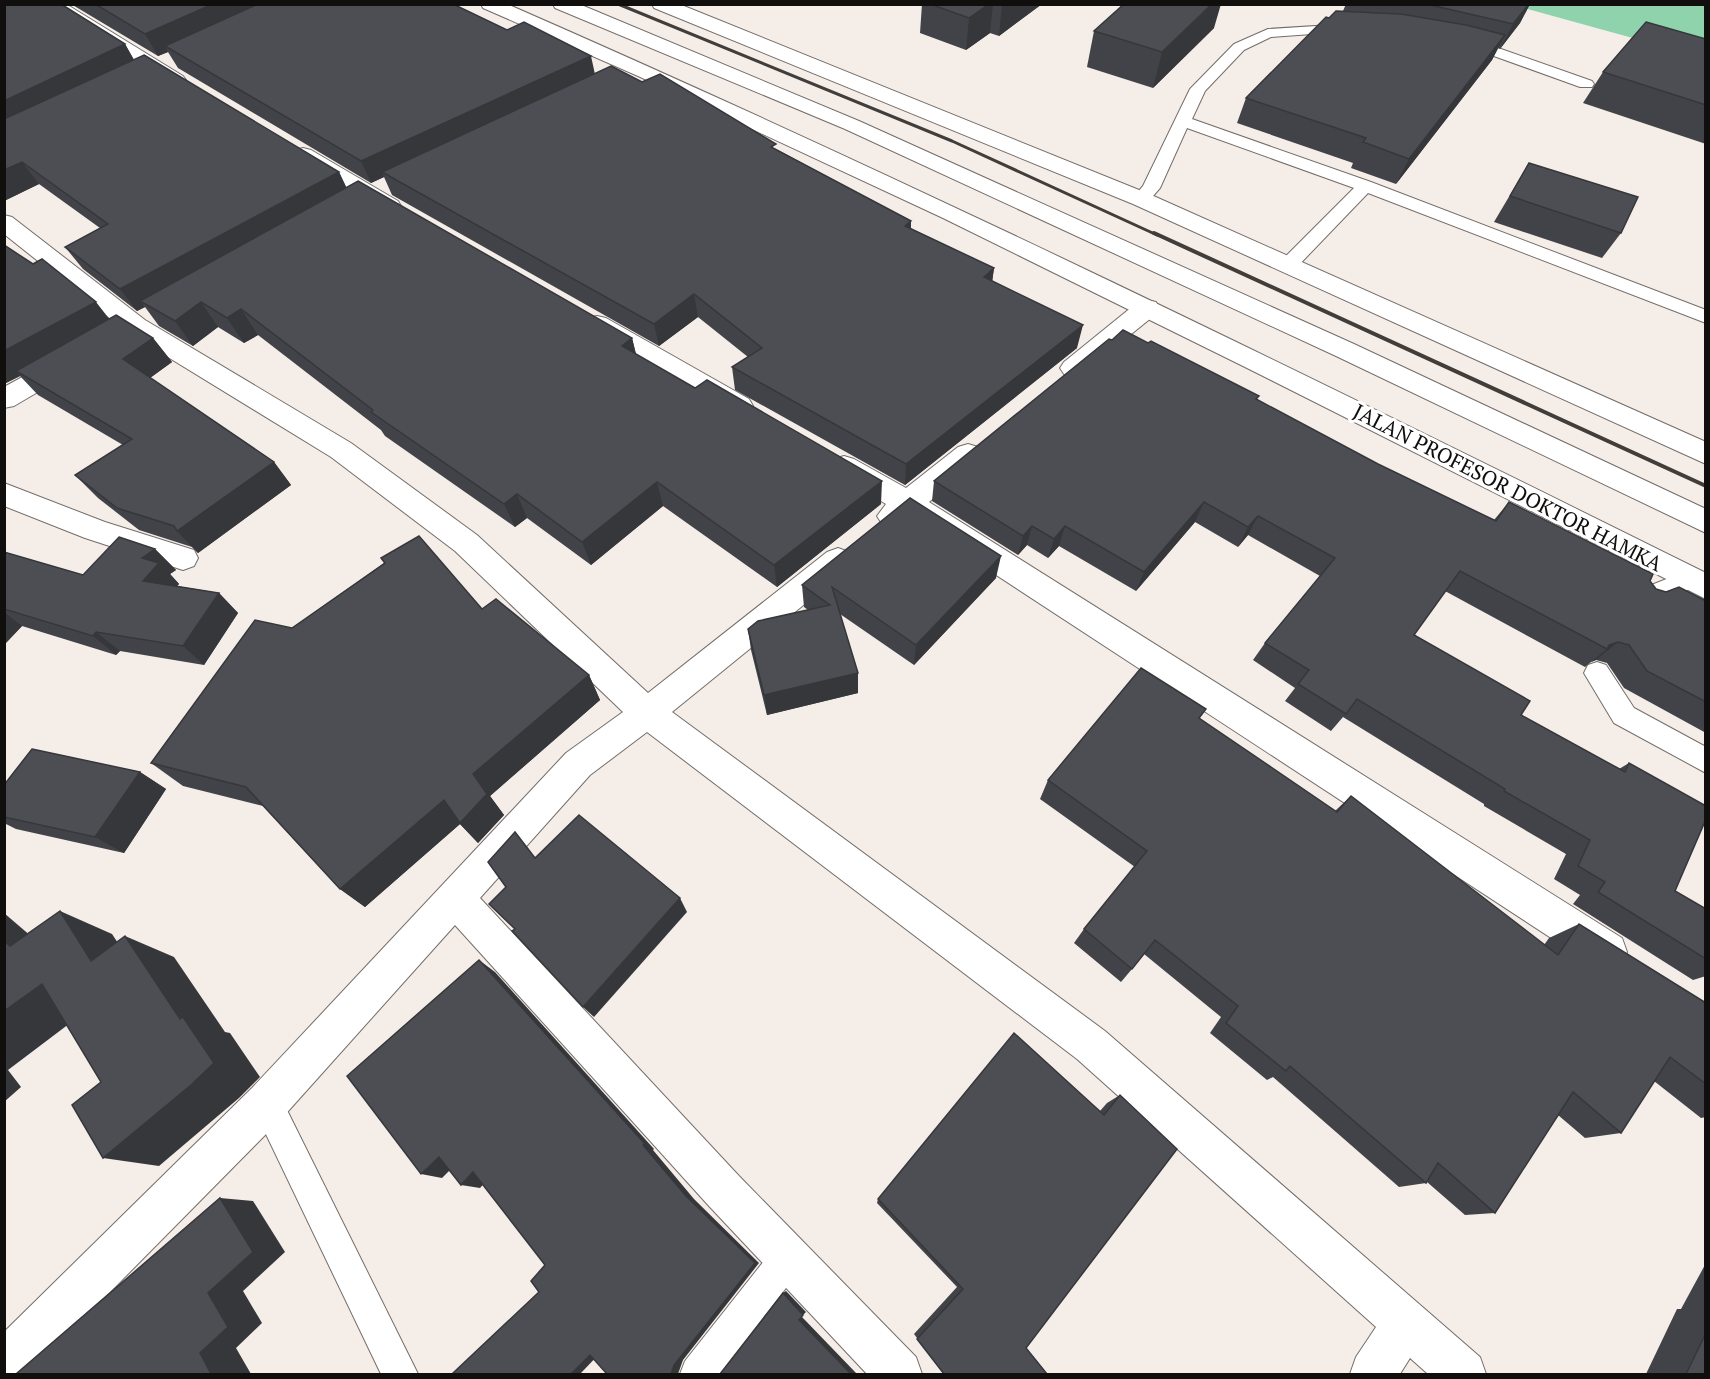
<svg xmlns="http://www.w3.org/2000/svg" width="1710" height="1379" viewBox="0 0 1710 1379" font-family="'PT Serif',serif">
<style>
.green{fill:#8fd3ad}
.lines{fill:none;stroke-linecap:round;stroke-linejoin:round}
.service-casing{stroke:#746d69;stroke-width:2}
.minor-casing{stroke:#746d69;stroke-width:2}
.trunk-casing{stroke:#746d69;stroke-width:2}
.service{fill:#fff;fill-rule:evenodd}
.minor{fill:#fff;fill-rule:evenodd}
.trunk{fill:#fff;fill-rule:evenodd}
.rail-far1{stroke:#403d3a;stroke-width:3}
.rail{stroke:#403d3a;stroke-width:4}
.wall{fill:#424348}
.shaded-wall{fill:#36373b}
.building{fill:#4d4e54;stroke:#36373b;stroke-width:1.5}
.labels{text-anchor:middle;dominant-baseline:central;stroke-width:6;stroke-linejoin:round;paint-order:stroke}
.street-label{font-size:21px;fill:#110f0d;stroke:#fff}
</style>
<rect width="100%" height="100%" fill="#f5ede8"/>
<path class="green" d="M1513,5H1705V58Z"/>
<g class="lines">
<g class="service-casing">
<g id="service">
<path d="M1348,24L1355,28L1353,31L1271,37L1244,50L1205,91L1192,119L1371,182L1706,310V323L1368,193L1295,269H1281L1279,265L1281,261L1354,188L1187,128L1160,188L1147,203H1135L1132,199L1143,186L1190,89L1234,44L1268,29Z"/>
<path d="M1464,39L1501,49L1592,81L1594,84L1592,87H1580L1491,55L1459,47L1456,44Z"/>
<path d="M1689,570L1697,572L1701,579L1697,586L1642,609L1634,606L1630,599L1634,592Z"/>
<path d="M1597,662L1606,665L1634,708L1706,747V773L1614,723L1584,673L1588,665Z"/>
<path d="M267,1087L278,1092L418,1374H381L251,1103L256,1092Z"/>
<path d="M787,1242L799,1247L804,1259L799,1271L720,1374H680L685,1361L775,1247Z"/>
</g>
</g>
<g class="minor-casing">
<g id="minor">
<path d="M43,4H66L183,76L186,80L183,84H169Z"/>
<path d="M652,4H679L1149,194L1706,442V464L1133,204L654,8Z"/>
<path d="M303,148L311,150L398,201L401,206L398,211L390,213L382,211L295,160L292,155L295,150Z"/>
<path d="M4,215L12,217L145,320L351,443L477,535L648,693L827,552L838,548L849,552L853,560L849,568L672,712L1105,1031L1480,1357L1486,1374H1428L1410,1358L1400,1374H1350L1356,1357L1376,1327L1077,1059L647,732L590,775L480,898L739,1176L916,1357L922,1374H867L709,1206L455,925L282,1118L29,1374H4V1332L252,1088L566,753L623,712L455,551L331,457L127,332L4,234Z"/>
<path d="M1147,300L1156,302L1159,308L1156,314L1082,374L1073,377L1064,374L1060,368L1064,362L1138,302Z"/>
<path d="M597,316L606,318L749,399L753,406L749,413L739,415L729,413L588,330L584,324L588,318Z"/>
<path d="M68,354L77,357L81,363L77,369L14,406L4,408V387L59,357Z"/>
<path d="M968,444L978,447L982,454L978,461L929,502L1622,938L1627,952L1622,966L1608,971L1594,966L909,518C900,526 893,528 882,524L877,516L886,504L834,473L830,466L834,459L844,456L854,459L906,488L958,447Z"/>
<path d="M4,483L105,522L194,550L198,558L194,566L183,570L85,538L4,506Z"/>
</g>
</g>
<g class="trunk-casing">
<g id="trunk">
<path d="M481,4H507C913,181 1309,376 1706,573V599L1245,367L943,218L638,76L483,8Z"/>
<path d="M553,4H579L859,121L1354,344L1706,509V533L1336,356L845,129L555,8Z"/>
</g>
</g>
<use href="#service" class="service"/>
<use href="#minor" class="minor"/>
<use href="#trunk" class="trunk"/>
<path class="rail-far1" d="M618,4L952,141L1157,235"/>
<path class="rail" d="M1154,233L1706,486"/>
</g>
<g class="wall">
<path d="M4,4L125,44L134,60L339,172L346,187L632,338L636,354L881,504L777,587L663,506L591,565L527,518L515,527L385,436L381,430L258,335L244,343L218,327L193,346L159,326L145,307L137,311L83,269L65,247L100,228L39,184L4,201Z"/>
<path d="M71,4H453L595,74L776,149L911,221V229L994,268L992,281L1077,348L905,485L735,390L732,367L748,357L698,317L659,346L392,195L384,177L371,183L178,68L168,52L158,56Z"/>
<path d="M922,4H1042L999,36L990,33L966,50L920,33Z"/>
<path d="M1346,4H1530L1520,23L1500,49L1498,48L1492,60L1396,184L1351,168L1353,163L1237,123L1246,98L1329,18L1343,11Z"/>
<path d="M1214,28L1153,88L1087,67L1094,31Z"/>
<path d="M1706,39V144L1583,103L1603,72Z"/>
<path d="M1529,163L1621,233L1602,258L1494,222Z"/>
<path d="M4,245L109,319L153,338L172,362L150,378L274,462L291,485L198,553L192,547L139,530L98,498L75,475L123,445L38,395L20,376L4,384Z"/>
<path d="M1257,400L1378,464L1494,520L1509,502L1650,581L1656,589L1666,592L1706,601V733L1624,688L1607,663L1596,660L1591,662L1585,667L1445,591L1414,635L1521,715L1619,769L1629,763L1675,891L1706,909V976L1693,980L1573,904L1580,895L1554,879L1566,854L1484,806V804L1343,717L1331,731L1285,701L1295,688L1253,660L1265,643L1320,576L1248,535L1238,547L1195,522L1136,591L1059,546L1048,558L1027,545L1018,555L932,501L934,481Z"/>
<path d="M155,549L176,570L170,574L179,584L177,586L219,593L238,613L204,665L120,651L116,655L22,626L4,645V552L83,575Z"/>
<path d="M381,558L482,609L589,675L600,700L490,796L504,815L478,843L460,824L365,907L340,889L263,806L183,786L151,763L292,628L384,563Z"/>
<path d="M996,578L914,665L840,614L858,673V693L767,715L751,650L748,629L808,610L804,607L802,585Z"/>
<path d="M1206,709L1199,719L1335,811L1351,796L1544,945L1549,938L1579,924L1706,1003V1117L1701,1118L1654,1081L1621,1133L1585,1138L1558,1115L1495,1213L1465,1215L1427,1182L1426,1183L1399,1187L1273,1077L1267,1080L1210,1033L1221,1017L1144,954L1132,969L1121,982L1074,943L1084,929L1135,867L1040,799L1048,780Z"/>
<path d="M140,772L166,789L124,853L16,829L4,823V785Z"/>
<path d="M1120,1095L1026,1348L944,1374L914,1334L957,1287L877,1203L878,1199L1100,1111L1107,1103Z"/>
<path d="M1706,1263V1374H1646L1677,1309H1681Z"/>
</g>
<g class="shaded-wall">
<path d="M213,4H274L165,46L168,52L158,56L145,34Z"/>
<path d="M989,4H993L990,33L966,50L969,18Z"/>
<path d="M1002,4H1042L999,36Z"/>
<path d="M1212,4H1221L1214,28L1153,88L1162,52Z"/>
<path d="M1529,4H1530L1520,23L1500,49L1513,24Z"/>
<path d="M1505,35L1492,60L1396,184L1409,159Z"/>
<path d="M125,44L138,67L4,131V101Z"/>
<path d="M591,56L596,79L382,172L384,177L371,183L361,161Z"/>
<path d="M22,162L39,184L4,201V170Z"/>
<path d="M339,172L350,195L140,301L145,307L137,311L120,289Z"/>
<path d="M911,221L910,244L905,226Z"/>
<path d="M994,268L991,291L984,277Z"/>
<path d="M694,294L698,317L659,346L654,324Z"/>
<path d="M96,302L114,325L16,371L20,376L4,384V351Z"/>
<path d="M201,302L218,327L193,346L175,321Z"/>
<path d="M241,309L258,335L244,343L227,318Z"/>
<path d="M1083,325L1077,348L905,485L906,464Z"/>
<path d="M153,338L172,362L143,383L123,359Z"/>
<path d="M632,338L638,363L622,346Z"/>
<path d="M274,462L291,485L198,553L177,531Z"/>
<path d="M882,481L881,504L777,587L774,565Z"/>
<path d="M657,482L663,506L591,565L582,542Z"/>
<path d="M517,494L527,518L515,527L504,504Z"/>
<path d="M1204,502L1195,522L1136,591L1144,572Z"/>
<path d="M1258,516L1248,535L1238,547L1248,527Z"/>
<path d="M1032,526L1027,545L1018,555L1023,536Z"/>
<path d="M1065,526L1059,546L1048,558L1054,539Z"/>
<path d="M155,549L176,570L170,574L179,584L164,601L143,581L142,558Z"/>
<path d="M1001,556L996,578L914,665L916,645Z"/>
<path d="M219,593L238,613L204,665L183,646Z"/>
<path d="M4,612L22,626L4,645Z"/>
<path d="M96,632L120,651L116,655L93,636Z"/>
<path d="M1618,642L1596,660L1591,662L1607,649L1609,645Z"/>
<path d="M858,673V693L767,715L764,695Z"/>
<path d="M589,675L600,700L490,796L504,815L478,843L460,824L365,907L340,889Z"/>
<path d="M140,772L166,789L124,853L95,837Z"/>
<path d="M680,898L687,912L594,1017L583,1007Z"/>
<path d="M60,911L112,934L143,981L91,961Z"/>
<path d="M4,913L67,967L10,946L4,941Z"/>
<path d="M125,936L174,957L225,1032L230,1033L260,1077L239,1098L159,1166L103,1158L180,1019Z"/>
<path d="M479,960L495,972L654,1149L653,1150L694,1199L759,1263L683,1360L678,1374H671L686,1196Z"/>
<path d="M42,984L98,1002L8,1070L21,1087L4,1102V1011Z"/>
<path d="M439,1157L458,1162L442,1178L421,1174Z"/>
<path d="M473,1172L491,1176L480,1188L461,1185Z"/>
<path d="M220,1198L253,1201L285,1252L243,1291L262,1323L236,1348L251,1374H211L200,1353Z"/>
<path d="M786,1291L806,1312L803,1315L783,1293Z"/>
<path d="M802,1317L857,1374H851L799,1320Z"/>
<path d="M603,1350L580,1374H571L590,1355Z"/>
</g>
<g class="building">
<path d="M4,4H61L125,44L4,101Z"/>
<path d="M95,4H213L145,34Z"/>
<path d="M258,4H453L507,30L524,22L591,56L361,161L165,46Z"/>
<path d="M930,4H989L969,18Z"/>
<path d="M1124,4H1212L1162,52L1094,31Z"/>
<path d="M1426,4H1529L1513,24Z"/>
<path d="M1336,11L1401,14L1466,25L1505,35L1409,159L1363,142L1366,138L1246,98L1326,17L1329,18Z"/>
<path d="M1646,22L1706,39V105L1603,72Z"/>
<path d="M144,55L339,172L120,289L65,247L108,224L22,162L4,170V119Z"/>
<path d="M611,66L642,82L660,74L776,144L771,147L911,221L905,226L994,268L984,277L1083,325L906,464L732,367L762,348L694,294L654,324L382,172Z"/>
<path d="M1529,163L1638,197L1621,233L1510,196Z"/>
<path d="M358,181L632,338L622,346L695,388L707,380L882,481L774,565L657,482L582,542L517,494L504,504L371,412L373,410L241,309L227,318L201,302L175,321L140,301Z"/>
<path d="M4,245L33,264L42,259L96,302L4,351Z"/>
<path d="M116,315L153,338L123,359L274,462L177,531L174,526L117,508L75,475L132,439L16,371Z"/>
<path d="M1123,330L1148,343L1151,341L1259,396L1256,399L1378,464L1496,521L1509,502L1653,574L1650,581L1656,589L1666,592L1679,587L1706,601V702L1647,671L1629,645L1618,642L1609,645L1607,649L1460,571L1414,635L1530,701L1521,715L1625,772L1629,763L1706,806V819L1675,891L1706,909V959L1598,892L1605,882L1578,866L1590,840L1504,791L1505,789L1357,699L1346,714L1298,684L1309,670L1265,643L1335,558L1258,516L1248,527L1204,502L1144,572L1065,526L1054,539L1032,526L1023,536L934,481L1109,339L1112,340Z"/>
<path d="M910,498L1001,556L916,645L832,587L858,673L764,695L748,629L758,621L830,605L802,585Z"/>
<path d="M419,536L482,609L496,599L589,675L473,774L487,794L460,823L444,800L340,889L246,787L151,763L255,620L292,628L385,563L381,558Z"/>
<path d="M119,537L155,549L142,558L159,563L143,581L219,593L183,646L96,632L93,636L4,609V552L83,575Z"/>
<path d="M1141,668L1206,709L1199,718L1337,812L1351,796L1558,955L1579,924L1706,1003V1084L1670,1057L1621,1133L1573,1092L1495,1213L1438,1163L1426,1183L1290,1066L1286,1071L1226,1023L1238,1006L1155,940L1132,969L1084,929L1147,851L1048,780Z"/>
<path d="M32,749L140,772L95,837L4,817V785Z"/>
<path d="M579,815L680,898L583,1007L512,931L515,929L489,904L506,887L488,862L515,832L535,858Z"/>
<path d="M60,911L91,961L125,936L180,1019L183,1017L214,1063L191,1085L103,1158L72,1105L101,1082L42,984L4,1011V941L10,946Z"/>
<path d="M479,960L645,1144L643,1145L686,1196L755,1263L674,1365L671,1374H607L590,1355L571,1374H452L539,1292L531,1281L545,1265L473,1172L461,1185L439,1157L421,1174L347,1076Z"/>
<path d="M1014,1033L1104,1115L1120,1095L1177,1149L1026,1348L1047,1374H944L917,1339L963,1289L878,1199Z"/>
<path d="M220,1198L253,1252L208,1293L228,1327L200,1353L211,1374H16Z"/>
<path d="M783,1293L803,1315L799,1320L851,1374H720Z"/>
<path d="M1706,1333V1374H1686Z"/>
</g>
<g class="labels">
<g class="street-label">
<text transform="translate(1508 487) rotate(27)">JALAN PROFESOR DOKTOR HAMKA</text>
</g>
</g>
<rect width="1710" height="1379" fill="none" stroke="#110f0d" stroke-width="12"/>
</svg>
